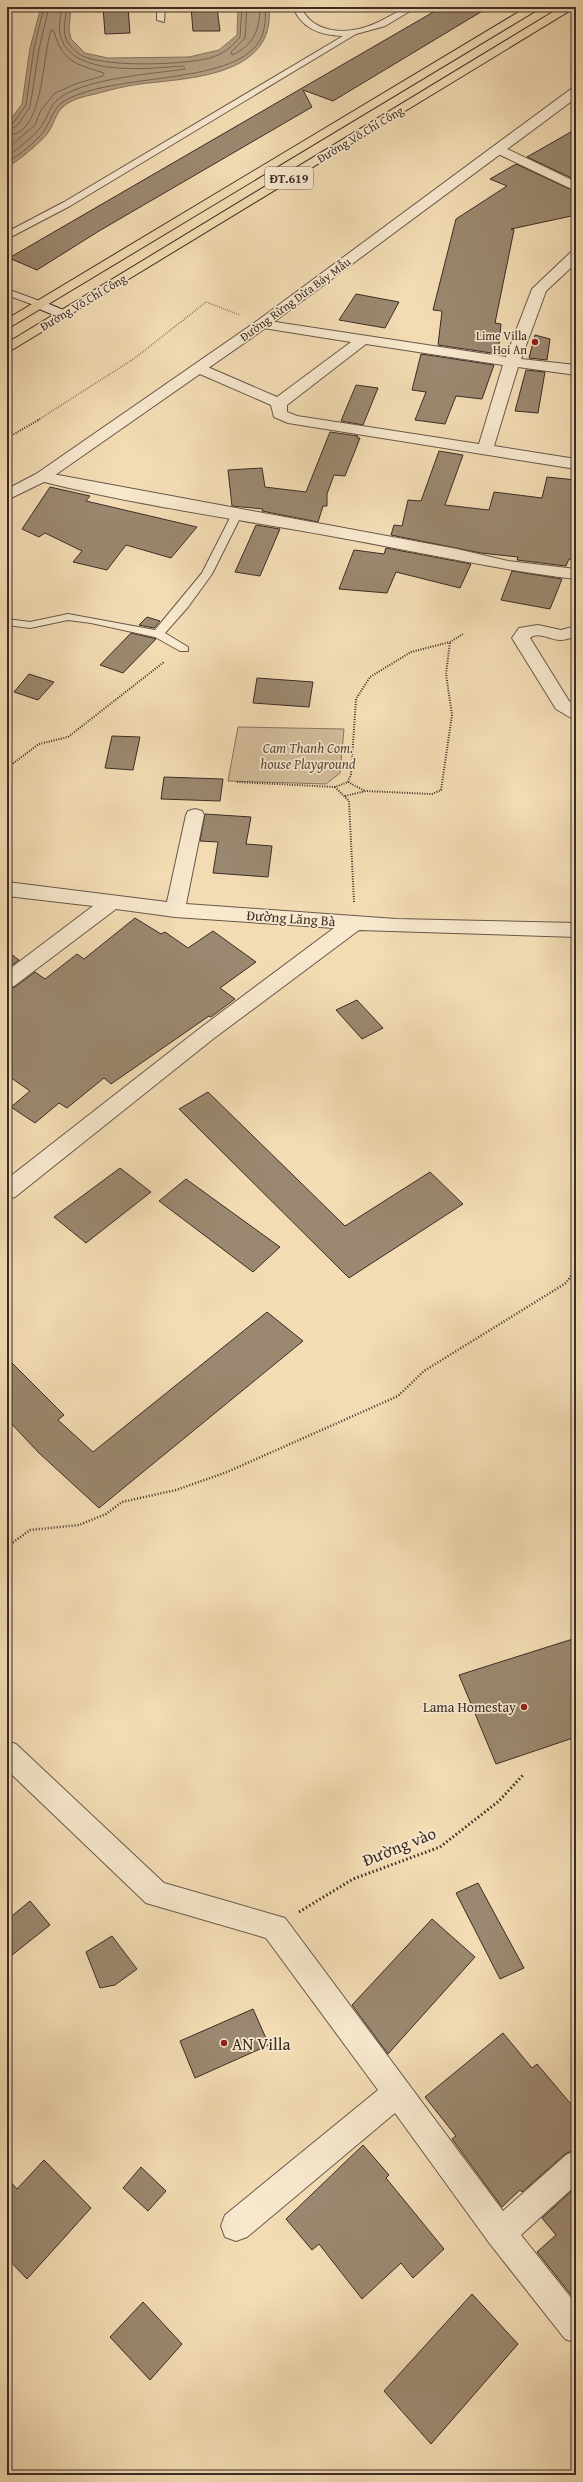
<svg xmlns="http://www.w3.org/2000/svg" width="583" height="2482" viewBox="0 0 583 2482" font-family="'Gentium Book Plus',serif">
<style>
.green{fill:#d4be9c;stroke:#887561}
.water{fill:#b4a084;stroke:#84725e}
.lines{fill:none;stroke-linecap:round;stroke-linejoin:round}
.shore{stroke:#786655;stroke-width:1}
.building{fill:#9b8870;stroke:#3b2c26}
.service-casing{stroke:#69584a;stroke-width:2}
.minor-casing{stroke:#69584a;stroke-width:2}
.tertiary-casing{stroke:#69584a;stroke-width:2}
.secondary-casing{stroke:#3b2c26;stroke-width:2}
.primary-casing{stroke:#3b2c26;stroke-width:2}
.path-far3{stroke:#3b2c26;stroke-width:1.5;stroke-dasharray:0.5 1.5;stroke-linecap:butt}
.path-far2{stroke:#3b2c26;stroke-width:2;stroke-dasharray:1 1.5;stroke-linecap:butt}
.path-far1{stroke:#3b2c26;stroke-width:2.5;stroke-dasharray:1 2;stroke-linecap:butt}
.path{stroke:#3b2c26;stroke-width:3;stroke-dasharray:1.5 2.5;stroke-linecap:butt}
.service{fill:#f7e8ce;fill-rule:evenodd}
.minor{fill:#f7e8ce;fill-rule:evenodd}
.tertiary{fill:#f7e8ce;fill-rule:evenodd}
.secondary{fill:#f7e8ce;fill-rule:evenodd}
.primary{fill:#f3dcb4;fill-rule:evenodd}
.poi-dot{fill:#8f2418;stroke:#f7e8ce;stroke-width:1.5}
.labels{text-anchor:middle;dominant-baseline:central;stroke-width:3.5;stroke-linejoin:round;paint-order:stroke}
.far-street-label{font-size:12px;fill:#3b2c26;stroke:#f7e8ce}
.far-poi-label{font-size:12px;fill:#3b2c26;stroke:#f7e8ce;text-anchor:end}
.shield{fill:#f7e8ce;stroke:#736458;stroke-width:1}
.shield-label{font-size:13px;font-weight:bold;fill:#3b2c26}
.park-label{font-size:14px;font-style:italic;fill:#5a493e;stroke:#f7e8ce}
.street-label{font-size:14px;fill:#3b2c26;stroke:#f7e8ce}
.poi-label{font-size:14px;fill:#3b2c26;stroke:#f7e8ce;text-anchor:end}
.near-street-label{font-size:17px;fill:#3b2c26;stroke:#f7e8ce}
.near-poi-label{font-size:17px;fill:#3b2c26;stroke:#f7e8ce;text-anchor:start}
</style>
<rect width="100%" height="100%" fill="#f3dcb4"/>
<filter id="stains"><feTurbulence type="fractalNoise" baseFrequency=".005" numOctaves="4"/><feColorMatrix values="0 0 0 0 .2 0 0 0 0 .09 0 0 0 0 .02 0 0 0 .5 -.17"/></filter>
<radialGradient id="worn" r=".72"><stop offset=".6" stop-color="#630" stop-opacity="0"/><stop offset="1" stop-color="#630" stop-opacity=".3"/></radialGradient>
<path class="green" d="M238,727L344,729L340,773L326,784L228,781Z"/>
<path class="water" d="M41,7H71L69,29L71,39L85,53L108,58L189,57L219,50L237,35L238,7H269C276,77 188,78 140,84C125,86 110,90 95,94C86,96 72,99 64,106C55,113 54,126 47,134C41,142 16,163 7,167V121L11,119L22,104L30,48Z"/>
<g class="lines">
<g class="shore">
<path d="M67,7C66,18 61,33 68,43C72,48 79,55 85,57C112,67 182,65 210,58C223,54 232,47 240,37L242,7"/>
<path d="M247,7L245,38L231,52L232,55C253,46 260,30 260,7"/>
<path d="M7,125L14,122L26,105L34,48L44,7"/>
<path d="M7,130L17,126L30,107L39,49L49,7"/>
<path d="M7,136C11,135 16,134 19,132C43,119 43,55 51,30L54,31C62,62 76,64 104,73L103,76L78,83L55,93L41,110L35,125L7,149"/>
<path d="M7,157C17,148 31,140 39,129C48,120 49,104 61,97C89,78 151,74 185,69L183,66C151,68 74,78 61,38C58,28 60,17 62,7"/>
<path d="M7,162C20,155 35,143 44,131C51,121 53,108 64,101C114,72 230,86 259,42C265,32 266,19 265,7"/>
</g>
</g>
<g class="building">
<path d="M103,7H128L130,33L105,34Z"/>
<path d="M191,7H217L220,31H193Z"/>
<path d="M442,7H489L333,101L303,90L312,107L99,231L37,270L9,258Z"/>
<path d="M576,129V180L527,157Z"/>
<path d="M516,164L576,192V215L511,229L514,230L495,323L501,324L498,354L438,345L442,311L433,310L456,219L507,186L490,179Z"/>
<path d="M356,294L399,302L385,328L339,320Z"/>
<path d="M535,335L550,339L547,360L529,358Z"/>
<path d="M421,354L494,365L482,399L456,396L445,424L415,420L426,392L412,390Z"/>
<path d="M526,370L545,372L538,413L515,411Z"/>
<path d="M356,385L378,388L363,425L341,421Z"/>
<path d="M330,432L358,436L357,438H360L345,476L334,475L327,494V506H323L318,522L262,511L263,509L232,506L228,470L262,468L265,487L306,492Z"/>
<path d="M439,451L463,455L445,505L489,510L494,492L542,498L547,477L576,480V560L569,559L566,566L517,560L518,557L481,553L391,535L394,525L402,526L408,500L421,501Z"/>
<path d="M50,487L90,496L86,501L197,527L171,558L126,545L107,570L73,562L82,551L45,533L39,537L22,529Z"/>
<path d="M256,525L280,529L260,576L235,572Z"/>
<path d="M386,548L450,560L471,564L460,588L396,572L387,593L339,589L354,550L384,554Z"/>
<path d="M512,571L562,579L550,609L501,600Z"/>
<path d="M147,617L160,621L154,628L139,625Z"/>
<path d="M131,633L156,639L123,673L100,665Z"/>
<path d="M29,674L54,682L38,700L14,692Z"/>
<path d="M257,678L313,682L309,707L253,703Z"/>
<path d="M112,736L140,737L133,770L105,768Z"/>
<path d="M164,777L223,779L220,801L161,799Z"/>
<path d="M205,814L251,817L246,844L272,846L268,877L213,873L218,842L200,841Z"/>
<path d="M135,918L161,934L165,932L188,948L213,931L256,962L220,988L235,999L211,1017L209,1016L111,1084L104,1078L67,1108L59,1103L35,1123L11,1107L30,1091L7,1075V989L15,987L35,972L45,979L77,954L84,959Z"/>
<path d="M7,951L19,960L7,969Z"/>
<path d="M357,1000L383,1028L362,1039L336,1010Z"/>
<path d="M208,1092L345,1226L430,1172L463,1204L349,1278L179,1109Z"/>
<path d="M120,1168L151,1192L86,1243L54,1217Z"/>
<path d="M186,1179L280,1247L253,1272L159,1201Z"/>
<path d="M267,1312L303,1341L99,1508L39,1453L7,1419V1358L64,1415L58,1420L93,1452Z"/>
<path d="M576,1638V1737L496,1764L459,1675Z"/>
<path d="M478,1883L524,1968L500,1979L456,1893Z"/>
<path d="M30,1901L50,1925L7,1959V1920Z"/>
<path d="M432,1919L475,1957L388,2054L352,2005Z"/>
<path d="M112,1936L137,1969L115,1985L100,1988L86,1952Z"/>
<path d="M253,2009L269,2045L195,2078L180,2041Z"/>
<path d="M503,2033L532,2068L537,2064L576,2110V2149L565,2154L522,2192L520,2190L502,2207L452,2139L456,2136L425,2097Z"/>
<path d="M363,2145L389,2175L386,2178L444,2249L413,2278L401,2263L362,2299L319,2244L312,2250L286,2219Z"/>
<path d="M44,2160L91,2208L27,2279L7,2258V2178L17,2189Z"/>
<path d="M141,2167L166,2191L148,2211L123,2188Z"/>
<path d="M576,2187V2301L537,2252L556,2235L542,2218Z"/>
<path d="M472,2294L518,2344L431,2444L384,2391Z"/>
<path d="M143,2302L182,2344L150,2380L110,2337Z"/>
</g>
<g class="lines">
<g class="service-casing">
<g id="service">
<path d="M157,7H165L164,22L157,20Z"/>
<path d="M293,7H301C313,35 349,35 374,24C389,18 401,7 417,7L385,26L356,34L70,206L7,239V232L64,202L343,36C320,35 302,29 293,7Z"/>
<path d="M7,289L45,303L47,305L42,308L7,295Z"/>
<path d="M237,511L242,514L212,574L188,607L165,633L188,647V651H180L155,637L91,623L68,620L30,628L7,625V619L30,622L68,614L155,630L202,573L232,514Z"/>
</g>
</g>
<g class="minor-casing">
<g id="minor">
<path d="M499,145L576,182V191L494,152L492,149L494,146Z"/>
<path d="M576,251V263L546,291L521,359L576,365V375L518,367L494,446L576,459V469L288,423L274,417L271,405L193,371L190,368L198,363L203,365L277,397L351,342L257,327L255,324L257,321L262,320L506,357L532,289L571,252ZM366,344L503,365L479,444L297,416L287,412V405Z"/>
<path d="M42,472L457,549L508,561L576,569V579C492,569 409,550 325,535C230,518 130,504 36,480L34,477L36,474Z"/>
<path d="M538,625L561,630L576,626V636C571,638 565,640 560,640C550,640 538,631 530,638L569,701L576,706V721L556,709L512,638L519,628Z"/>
<path d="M195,809L202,811L204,815L186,904L396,919L576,923V937L359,930L213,1039L15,1197L7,1199V1179L199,1029L334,928L175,917L116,909L14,986L7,988V971L93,906L7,896V882L167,902L186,815L188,811Z"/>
<path d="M7,1741L16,1744L164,1883L285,1918L503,2211L566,2155L576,2150V2185L521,2235L576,2304V2343L565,2339L490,2244L395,2113L247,2237L236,2241L225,2237L221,2226L225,2215L378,2090L266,1938L146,1903L7,1770Z"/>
</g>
</g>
<g class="tertiary-casing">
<path id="tertiary" d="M576,88V98L267,327L48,480L7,500V489L36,474L257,321L571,89Z"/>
</g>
<g class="secondary-casing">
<path id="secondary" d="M42,301L68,312L70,315L63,319L37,308L35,305L37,302Z"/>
</g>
<g class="primary-casing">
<g id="primary">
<path d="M527,7H542L7,329V319Z"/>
<path d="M561,7H576L7,353V343Z"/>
</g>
</g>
<path class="path-far3" d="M38,420L135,358L206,302L240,315"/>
<g class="path-far2">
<path d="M7,438L40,419"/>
<path d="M7,768L39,744L68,737L164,662"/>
<path d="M237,782L335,787"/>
<path d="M348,782L365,791"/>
<path d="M345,796L366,791L432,794L441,790L452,715L446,674L450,642"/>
<path d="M354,902L349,801L335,787L348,782L351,774L356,699L370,677L411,652L450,642L463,634"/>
</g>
<path class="path-far1" d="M8,1546L30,1530L79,1525L106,1514L122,1502L176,1490L227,1472L398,1396L424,1371L566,1283L576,1269"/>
<path class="path" d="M299,1912L353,1879L440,1847L499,1801L523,1775"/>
<use href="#service" class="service"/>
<use href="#minor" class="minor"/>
<use href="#tertiary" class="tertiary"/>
<use href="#secondary" class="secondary"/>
<use href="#primary" class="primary"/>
</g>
<g class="poi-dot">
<circle cx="535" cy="342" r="4"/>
<circle cx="524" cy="1707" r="4"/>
<circle cx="224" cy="2043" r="4"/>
</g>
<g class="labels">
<g class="far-street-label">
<text transform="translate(360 134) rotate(-31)">Đường Võ Chí Công</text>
<text transform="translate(295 299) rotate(-36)">Đường Rừng Dừa Bảy Mẫu</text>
<text transform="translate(83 302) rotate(-31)">Đường Võ Chí Công</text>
</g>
<g class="far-poi-label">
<text x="527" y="335">Lime Villa<tspan x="527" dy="14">Hoi An</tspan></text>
</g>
<rect class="shield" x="265" y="167" width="48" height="22" rx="3"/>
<g class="shield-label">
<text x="289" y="178">ĐT.619</text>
</g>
<g class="park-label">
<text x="308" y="748">Cam Thanh Com.<tspan x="308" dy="16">house Playground</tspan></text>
</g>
<g class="street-label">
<text transform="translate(291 918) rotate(4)">Đường Lăng Bà</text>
</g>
<g class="poi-label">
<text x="516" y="1707">Lama Homestay</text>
</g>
<g class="near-street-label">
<text transform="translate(399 1846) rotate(-22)">Đường vào</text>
</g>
<g class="near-poi-label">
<text x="232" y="2043">AN Villa</text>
</g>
</g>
<rect width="583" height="2482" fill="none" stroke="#f3dcb4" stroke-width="24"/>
<rect x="8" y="8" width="567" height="2466" fill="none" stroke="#3b2c26" stroke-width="2"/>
<rect x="12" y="12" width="559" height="2458" fill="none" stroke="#3b2c26"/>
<rect width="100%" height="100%" filter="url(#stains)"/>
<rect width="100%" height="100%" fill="url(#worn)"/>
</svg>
